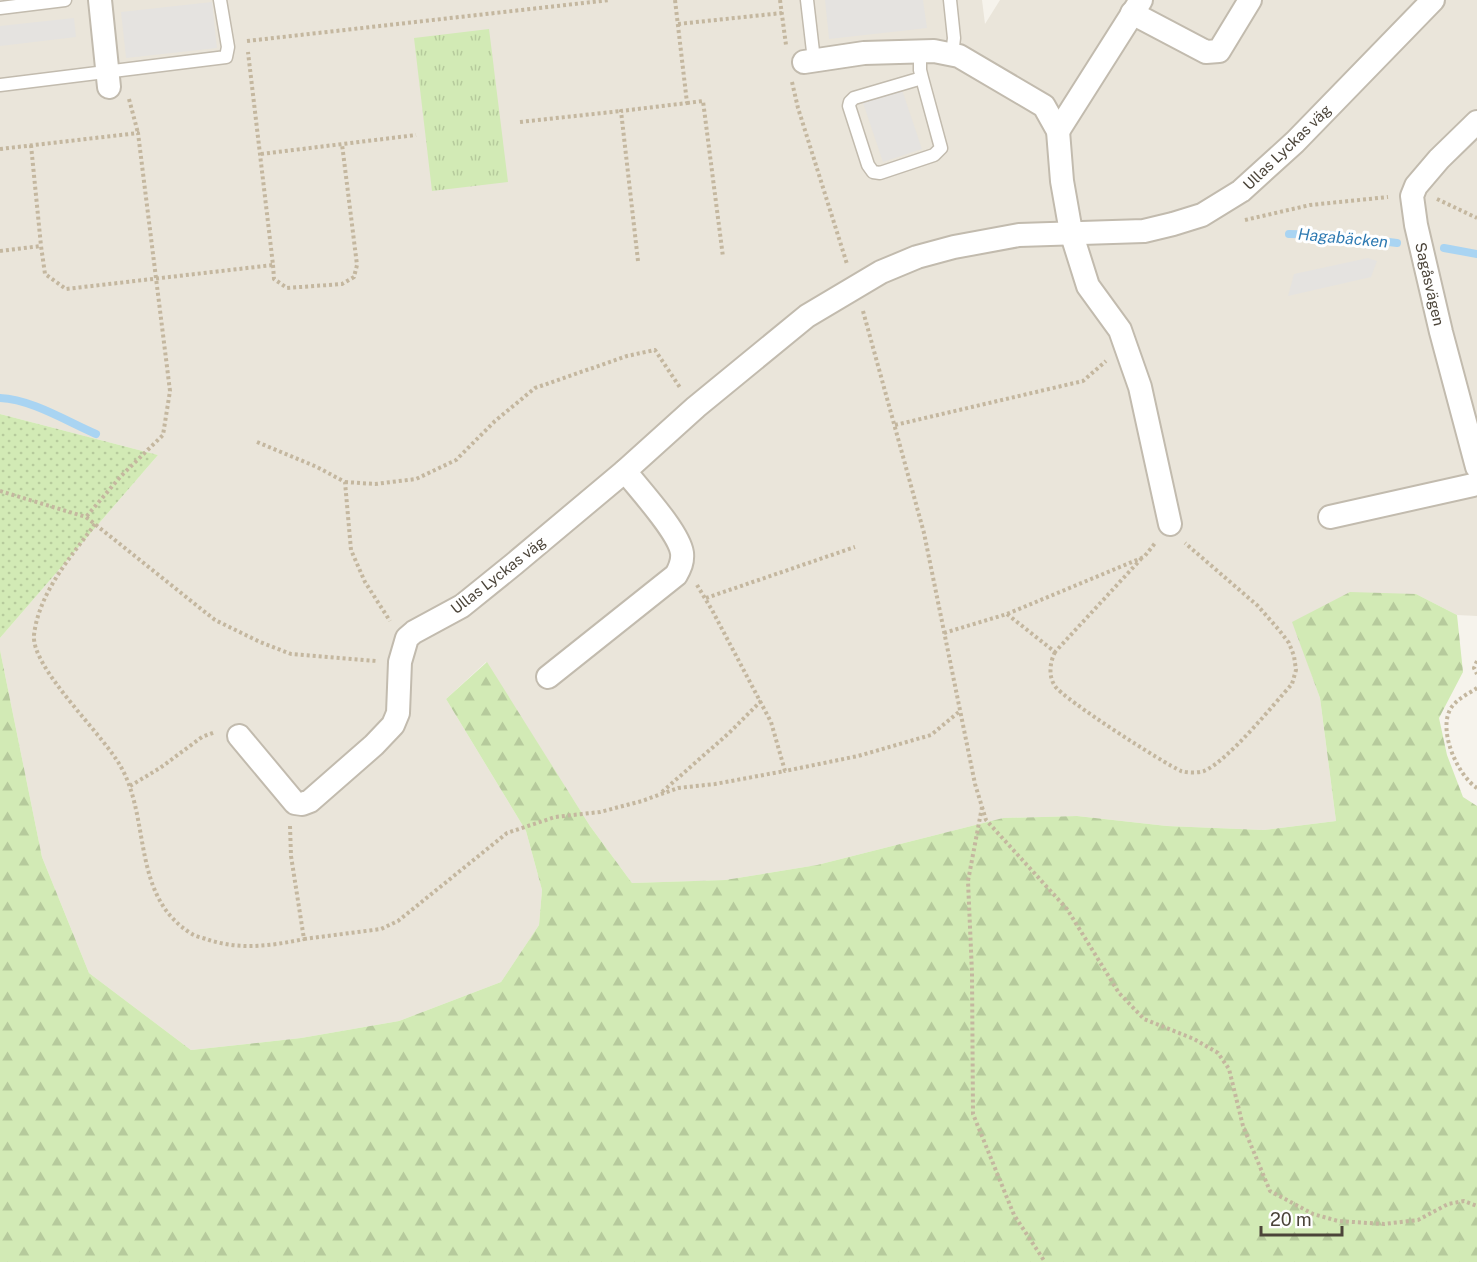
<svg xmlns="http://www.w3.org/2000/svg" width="1477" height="1262" viewBox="0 0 1477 1262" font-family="'Public Sans',sans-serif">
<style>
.residential{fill:#eae5da}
.grass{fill:url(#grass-dots)}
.forest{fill:url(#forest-firs)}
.park{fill:url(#park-tufts)}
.parking{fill:#e5e3e0}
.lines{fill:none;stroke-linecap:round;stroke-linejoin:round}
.stream{stroke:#a9d4f2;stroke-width:8}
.lane-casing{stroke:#c2bbae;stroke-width:15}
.street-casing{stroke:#c2bbae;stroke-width:26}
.path{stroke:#c4b79f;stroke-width:4;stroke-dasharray:3 3;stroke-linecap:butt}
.lane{stroke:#fff;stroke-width:12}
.street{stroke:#fff;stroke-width:22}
.labels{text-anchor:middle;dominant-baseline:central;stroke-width:6;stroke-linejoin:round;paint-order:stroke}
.street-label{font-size:15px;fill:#4b4439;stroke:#fff}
.water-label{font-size:16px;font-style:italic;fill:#2e7ab2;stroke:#fff}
</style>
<defs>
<pattern id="grass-dots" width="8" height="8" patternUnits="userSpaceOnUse" patternTransform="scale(1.5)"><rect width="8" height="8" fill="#d2eab5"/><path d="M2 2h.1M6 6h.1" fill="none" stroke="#b6ca9c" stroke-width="1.8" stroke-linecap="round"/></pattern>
<pattern id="forest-firs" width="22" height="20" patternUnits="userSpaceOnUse" patternTransform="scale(1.5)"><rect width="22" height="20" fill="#d2eab5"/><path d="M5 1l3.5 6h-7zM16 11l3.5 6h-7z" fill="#b6ca9c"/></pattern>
<pattern id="park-tufts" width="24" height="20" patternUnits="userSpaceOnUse" patternTransform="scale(1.5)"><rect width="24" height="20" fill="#d2eab5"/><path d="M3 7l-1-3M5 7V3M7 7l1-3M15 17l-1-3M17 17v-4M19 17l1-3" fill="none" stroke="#b6ca9c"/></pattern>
</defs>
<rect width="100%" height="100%" fill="#f6f3ec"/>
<path class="residential" d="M0,0H982L985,24L1000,0H1477V616L1457,615L1416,594L1293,622L1320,698L1336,821L1264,830L1167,826L1077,816L1003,818L817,865L725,880L632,883L590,826L486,662L446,699L526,831L542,890L539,925L501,982L399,1021L301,1038L191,1050L89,973L42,857L0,650V638L158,455L0,414Z"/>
<path class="grass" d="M0,414L158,455L0,638Z"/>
<path class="forest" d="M1350,592L1416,594L1457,615L1463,672L1439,718L1447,755L1463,797L1477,806V1262H0V650L42,857L89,973L191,1050L301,1038L399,1021L501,982L539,925L542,890L526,831L446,699L487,662L590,826L632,883L725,880L817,865L1003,818L1077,816L1167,826L1264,830L1336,821L1320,698L1292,622Z"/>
<path class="park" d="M489,29L508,182L432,191L414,38Z"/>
<g class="parking">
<path d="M825,0H923L927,28L829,39Z"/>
<path d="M212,2L217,48L126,58L121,12Z"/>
<path d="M74,18L76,37L0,46V26Z"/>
<path d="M902,90L922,149L883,162L863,103Z"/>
<path d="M1368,258L1377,261L1371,277L1288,296L1294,274Z"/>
</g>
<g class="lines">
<g class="stream">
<path d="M1289,234L1331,235L1397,243"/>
<path d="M1444,248L1477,254"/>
<path d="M0,398C31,399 68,422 96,434"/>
</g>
<g class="lane-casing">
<g id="lane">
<path d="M807,0L814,60"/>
<path d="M950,0L954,38L952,55"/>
<path d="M0,8L65,0"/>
<path d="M920,51V70L922,78L941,148L934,155L880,173L873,172L868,165L849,106L850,102L854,98L922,78"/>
<path d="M0,85L226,57L228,47L220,0"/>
</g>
</g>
<g class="street-casing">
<g id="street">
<path d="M100,0L109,87"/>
<path d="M1132,13L1206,52L1219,51L1250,0"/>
<path d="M804,62L864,53L934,51L959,56L1044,106L1058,131L1062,181L1071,232L1088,286L1120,330L1140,387L1170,524"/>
<path d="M1477,122L1439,159L1416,186L1412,196L1416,225L1441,332L1477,467"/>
<path d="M1058,131L1141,0"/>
<path d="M1330,517L1473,485L1477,482"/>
<path d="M548,677L676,575C680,568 683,562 682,553C679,532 639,489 625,471"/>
<path d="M239,736L295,803L302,804L310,801L374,745L393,725L398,713L400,662L407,638L414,632L462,606L514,564L625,471L696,407L807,316L881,272L917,257L954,247L1019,235L1144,231L1173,224L1202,215L1241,191L1295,142L1433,0"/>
</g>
</g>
<g class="path">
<path d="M780,0L786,45"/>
<path d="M678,24L782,13"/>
<path d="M247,41L610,0"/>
<path d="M792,82L798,108L847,264"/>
<path d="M129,99L138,133"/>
<path d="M687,103L703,101L723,257"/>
<path d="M520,122L621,111"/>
<path d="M31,145L41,246"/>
<path d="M0,149L138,133L170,391L163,435L121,476L86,517"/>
<path d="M261,154L416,135"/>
<path d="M1437,199L1477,218"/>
<path d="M1245,220L1310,205L1388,197"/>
<path d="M0,251L41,246L45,274L66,289L273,265L248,52"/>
<path d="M638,261L621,111L687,103L675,0"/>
<path d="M273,265L274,279L287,288L342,284L354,277L357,265L342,144"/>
<path d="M863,311L924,533L975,784L986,820L1067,909L1119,993L1144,1019L1194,1039L1218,1053L1229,1069L1243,1126L1270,1191L1313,1214L1338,1221L1384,1224L1418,1220L1448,1204L1464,1201L1477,1206"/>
<path d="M895,425L1083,381L1106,361"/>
<path d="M257,442L317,467L345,482L351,550L365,582L390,621"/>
<path d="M345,482L375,484L416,479L456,460L495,421L535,388L627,356L655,350L681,389"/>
<path d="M0,491L86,517L215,620L260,642L291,654L377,661"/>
<path d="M95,524C71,557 39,592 34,635C31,668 103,734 121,767C151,820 131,897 192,934C197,937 204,938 209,940C241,950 271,946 304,939"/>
<path d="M697,585L712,610L771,722L785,771L858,756L931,735L960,711"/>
<path d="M706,598L855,547"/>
<path d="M1007,614L1055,652L1141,559"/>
<path d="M944,633L1007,614L1144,557L1156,542"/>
<path d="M1055,652C1050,662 1048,676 1055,686C1063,699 1165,764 1181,771C1188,773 1198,773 1204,771C1228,761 1273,705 1292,684L1296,670L1294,656L1289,643L1279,630L1258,606L1185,543"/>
<path d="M1477,661L1474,668L1477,674"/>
<path d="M1477,688C1468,694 1457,699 1451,708C1437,730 1458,776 1477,788"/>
<path d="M130,786L160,768L202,737L215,732"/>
<path d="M662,792L729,733L761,701"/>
<path d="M982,807L968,881L972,973L973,1114L1014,1215L1045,1262"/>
<path d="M290,826L291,856L304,939L381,929L398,921L507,833L555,817L600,812L642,801L678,788L715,784L785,771"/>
</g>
<use href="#lane" class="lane"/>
<use href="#street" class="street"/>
</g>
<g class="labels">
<g class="street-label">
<text transform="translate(1287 147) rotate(-44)">Ullas Lyckas väg</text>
<text transform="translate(1430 284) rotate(77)">Sagåsvägen</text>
<text transform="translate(498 575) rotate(-38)">Ullas Lyckas väg</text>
</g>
<g class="water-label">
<text transform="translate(1343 238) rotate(5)">Hagabäcken</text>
</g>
</g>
<path d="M1261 1226v9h81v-9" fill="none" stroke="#4b4439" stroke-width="3"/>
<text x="1270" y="1226" font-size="18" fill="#4b4439" stroke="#ffffff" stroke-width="4.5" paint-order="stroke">20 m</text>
</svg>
